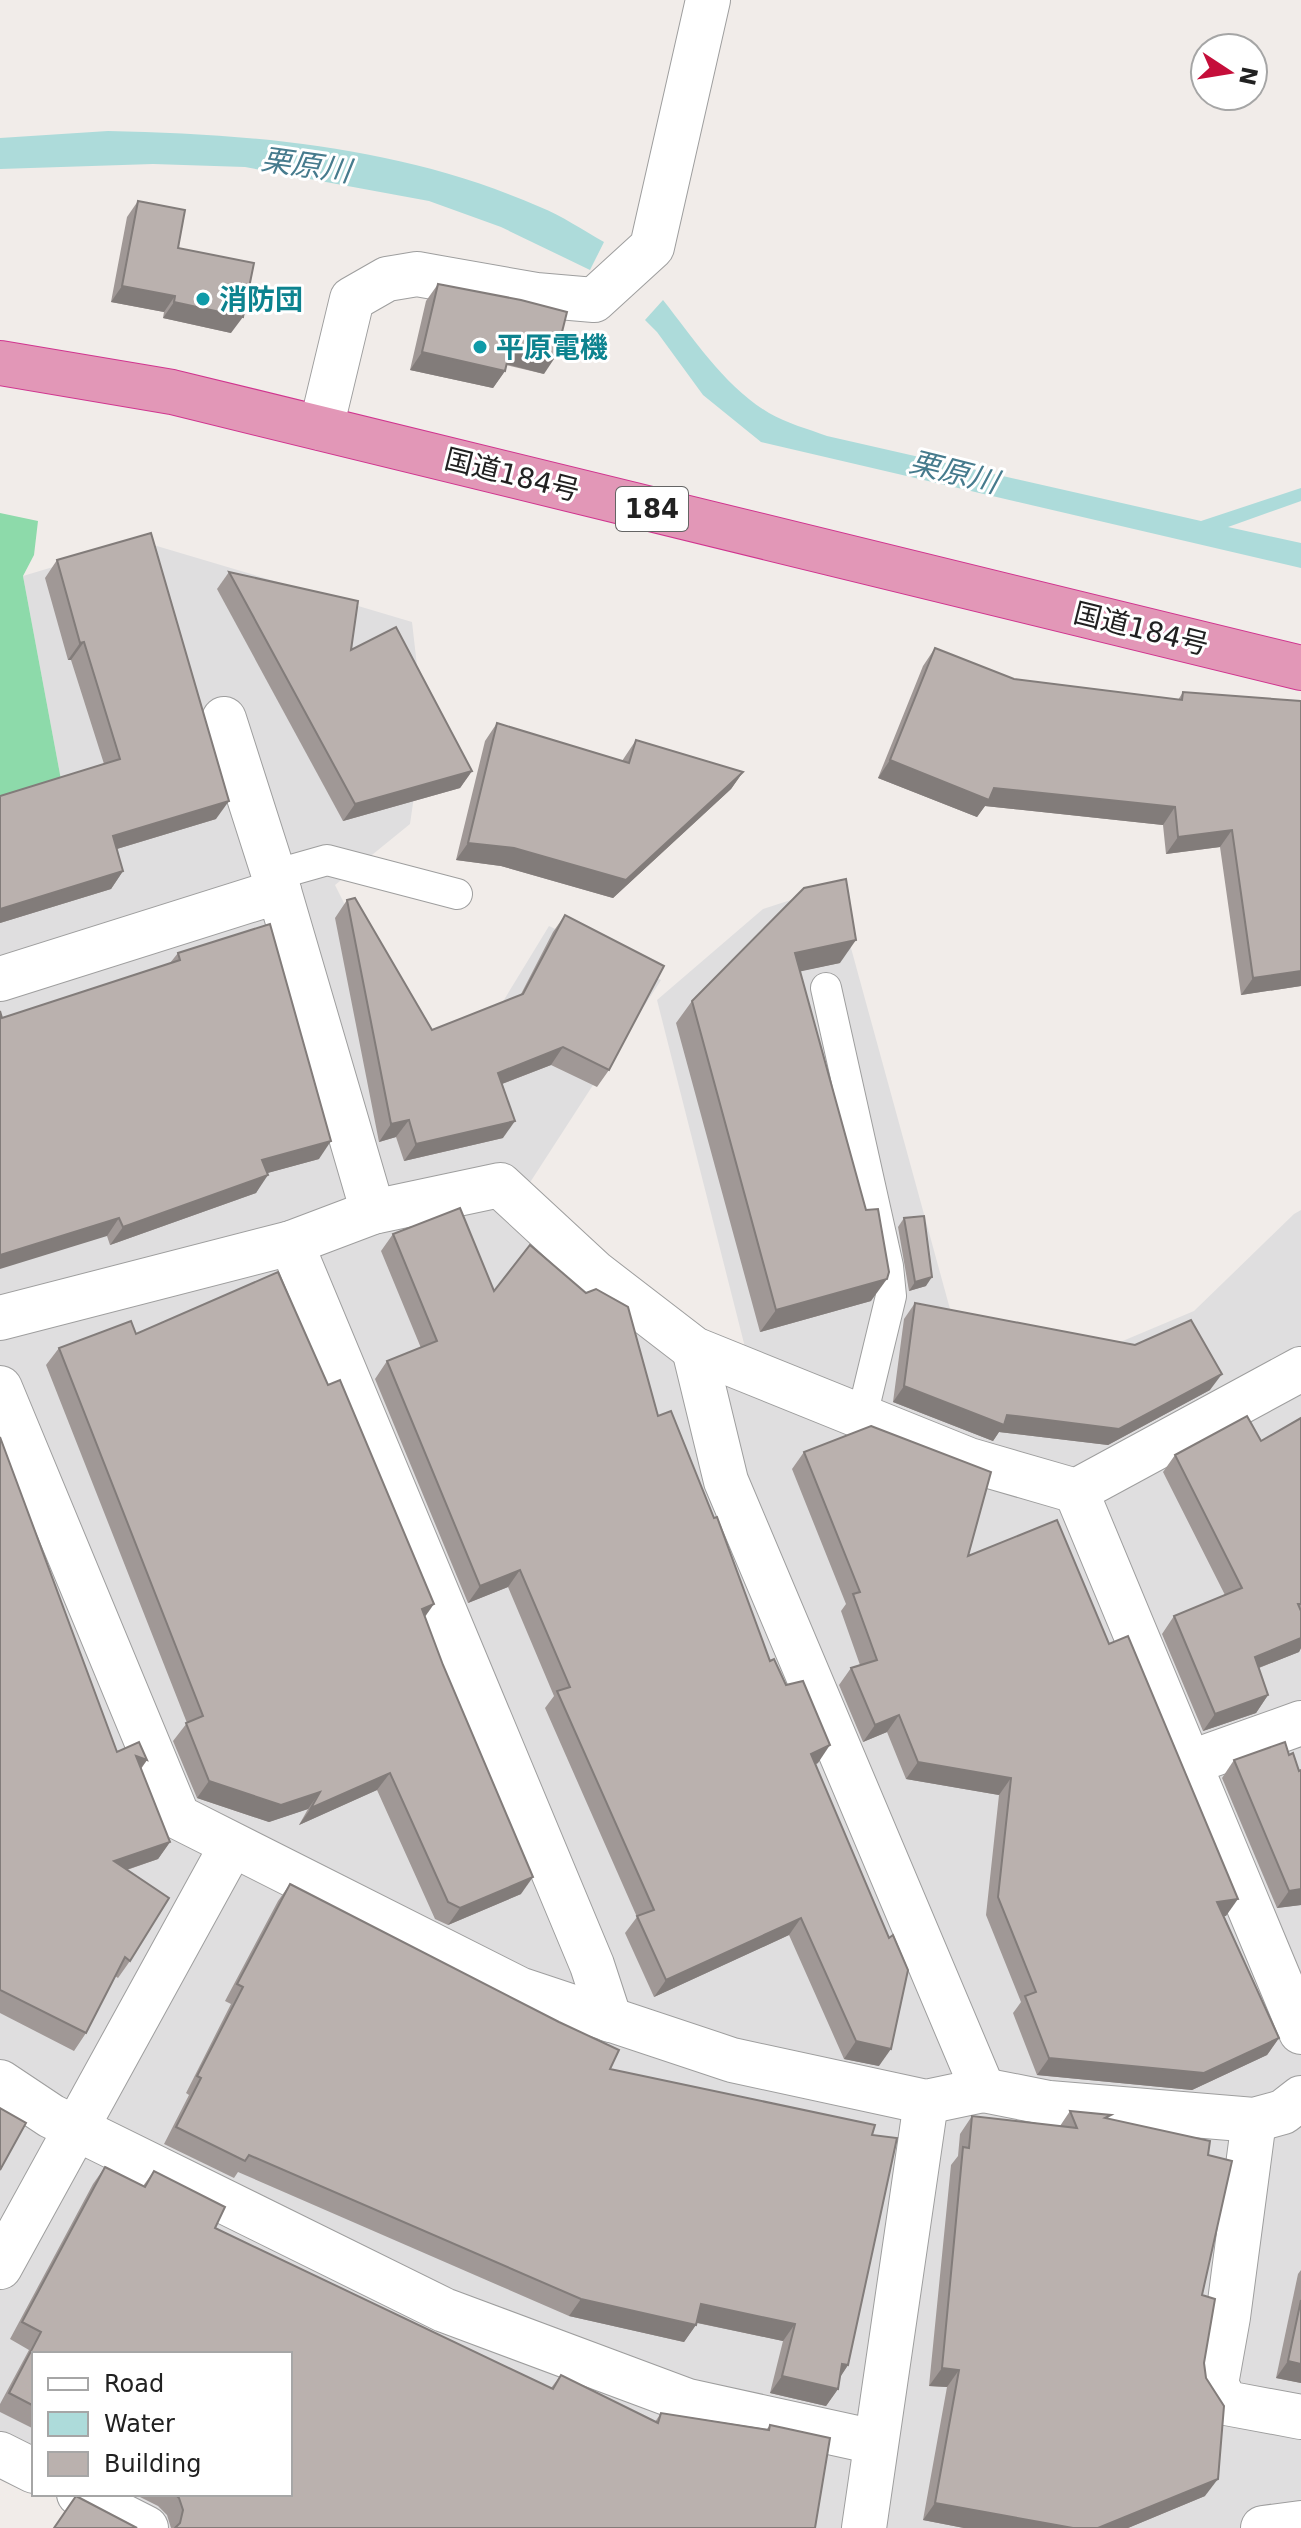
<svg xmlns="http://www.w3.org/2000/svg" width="1301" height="2528" viewBox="0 0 1301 2528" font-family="'DejaVu Sans','Noto Sans JP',sans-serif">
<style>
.residential{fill:#dfdedf}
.pitch{fill:#8ddaaa}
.water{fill:#addbda}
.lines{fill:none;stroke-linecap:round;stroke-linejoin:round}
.lane-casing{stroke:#9e9e9e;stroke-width:32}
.street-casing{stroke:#9e9e9e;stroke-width:46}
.highway-casing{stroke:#d0358f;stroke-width:46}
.lane{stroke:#fff;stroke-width:30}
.street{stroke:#fff;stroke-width:44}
.highway{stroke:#e297b7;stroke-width:44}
.wall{fill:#a09896}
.shaded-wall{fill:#827c7a}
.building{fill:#bab1ae;stroke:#827c7a;stroke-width:2}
.culture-dot{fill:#0f9aa8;stroke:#fff;stroke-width:3}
.labels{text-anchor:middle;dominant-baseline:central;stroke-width:6;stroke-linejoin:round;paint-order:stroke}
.shield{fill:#fff;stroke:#646464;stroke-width:2}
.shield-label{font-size:26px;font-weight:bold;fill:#212121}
.culture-label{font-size:28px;font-weight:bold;fill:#0d838f;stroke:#fff;text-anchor:start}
.street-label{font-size:28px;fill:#212121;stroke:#fff}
.water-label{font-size:30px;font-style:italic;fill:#467b8d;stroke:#fff}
</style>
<rect width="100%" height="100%" fill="#f1ece9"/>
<path class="residential" d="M140,541L412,622L424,727L410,824L335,885L407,1029L447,1045L496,1013L549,926L661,980L518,1201L751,1371L657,1000L763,909L834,886L953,1320L1106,1348L1194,1311L1294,1214L1301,1210V2523L1263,2528H146L79,2494H290V2354H34V2471L0,2454V805L62,785L23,576Z"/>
<path class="pitch" d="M0,513L38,521L34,555L23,576L62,785L0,805Z"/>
<g class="water">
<path d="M108,131C255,134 403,147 540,207C562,216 583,230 604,242L590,270L501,227L429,201L245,167L153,164L0,169V138Z"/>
<path d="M663,300C694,339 725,387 769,413C786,423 808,429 827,436L1201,521L1301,488V501L1228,527L1301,543V568L761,442L703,395L657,332L645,320Z"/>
</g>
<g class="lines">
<g class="lane-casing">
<g id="lane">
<path d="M274,875L327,860L457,894"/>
<path d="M826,988L888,1266L891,1296L862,1416"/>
</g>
</g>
<g class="street-casing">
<g id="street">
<path d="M321,428L352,299L387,279L417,274L536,295L594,300L652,247L708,0"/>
<path d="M224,719L279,891"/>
<path d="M0,979L279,891L373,1212"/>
<path d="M291,1243L592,1965L610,2020"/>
<path d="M0,1318L291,1243L373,1212L500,1185L594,1272L694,1349L969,1460L1076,1491L1301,1369"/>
<path d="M0,1388L178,1817L519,1989L732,2060L926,2102L983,2090L726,1481L694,1349"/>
<path d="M1076,1491L1301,2032"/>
<path d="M1189,1763L1301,1723"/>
<path d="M0,2082L51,2116L444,2310L688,2401L875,2442"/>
<path d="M983,2090L1049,2103L1254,2120L1283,2112L1301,2098"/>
<path d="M1254,2120L1228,2317L1216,2384L1226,2403L1301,2417"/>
<path d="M0,2267L232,1845"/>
<path d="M0,2454L34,2471"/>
<path d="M79,2494L146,2528"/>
<path d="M864,2528L926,2102"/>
<path d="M1263,2528L1301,2523"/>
</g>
</g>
<g class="highway-casing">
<path id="highway" d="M0,363L172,392L1301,668"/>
</g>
<use href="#lane" class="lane"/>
<use href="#street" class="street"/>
<use href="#highway" class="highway"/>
</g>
<g class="wall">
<path d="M138,201L178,248L231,333L163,318L164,312L111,302L127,217Z"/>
<path d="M438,284L544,374L506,365L505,371L493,388L410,370L426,301Z"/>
<path d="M57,560L216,819L117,849L123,871L111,889L0,923V796L104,764L71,660H68L45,578Z"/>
<path d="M229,572L351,650L472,771L460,788L343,821L217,589Z"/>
<path d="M935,648L1014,679L1178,700L1183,692L1301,701V986L1241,995L1220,847L1166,854L1163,825L985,806L977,817L878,778L923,666Z"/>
<path d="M497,723L622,761L636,740L743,772L731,789L613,898L501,866L456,860L485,741Z"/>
<path d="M804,888L840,963L800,971L871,1301L760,1332L676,1023L692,1001Z"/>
<path d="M347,900L432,1030L520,996L553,932L565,915L609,1070L597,1087L551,1065L502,1084L503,1138L404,1161L396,1137L379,1142L335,918Z"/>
<path d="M178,953L319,1159L267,1173L256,1193L110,1245L107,1236L2,1018L170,963Z"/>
<path d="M904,1218L926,1286L909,1291L898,1227Z"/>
<path d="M393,1234L494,1291L658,1416L770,1661L818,1763L816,1764L879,2066L844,2059L789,1935L654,1997L625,1933L637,1917L545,1708L554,1696L508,1587L468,1603L375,1379L387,1361L421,1348L381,1251Z"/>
<path d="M915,1303L1210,1390L1108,1445L999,1432L993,1441L893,1402L904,1319Z"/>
<path d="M136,1334L425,1617L521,1894L448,1925L435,1919L377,1790L299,1825L308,1809L269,1822L197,1798L173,1741L187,1723L46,1365L59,1348Z"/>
<path d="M1301,1418V1648L1299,1652L1259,1668L1268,1695L1256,1713L1203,1731L1162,1634L1174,1616L1225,1595L1163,1472L1175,1455L1261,1441Z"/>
<path d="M0,1437L117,1752L147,1760L141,1769L170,1842L158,1859L127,1870L130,1961L118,1978L115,1976L86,2033L74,2051L0,2013Z"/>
<path d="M804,1452L1109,1644L1226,1916H1224L1279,2038L1267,2055L1192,2090L1037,2075L1013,2013L1021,2002L986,1915L999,1795L906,1779L887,1732L863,1742L839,1685L851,1668L860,1665L841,1611L846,1604L792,1469Z"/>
<path d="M1234,1760L1301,1905L1277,1908L1222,1778Z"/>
<path d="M290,1884L610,2069L872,2135L848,2365L840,2377L838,2389L826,2406L770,2393L783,2341L697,2323L684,2342L569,2316L238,2172L234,2178L164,2144L189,2095L186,2093L231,2004L225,2001L278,1901Z"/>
<path d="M1070,2111L1109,2119L1208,2155L1202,2295L1205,2496L1128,2528H964L923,2520L947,2387L929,2386L951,2165L958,2156L960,2134L972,2116L1060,2126Z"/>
<path d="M105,2167L143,2186L154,2171L215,2228L551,2388L561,2375L655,2422L661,2413L767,2429L770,2425L815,2528H171L167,2515L158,2506L134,2494H290L34,2354V2429L0,2412V2404L29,2350L10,2339L93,2184Z"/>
<path d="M1301,2270V2383L1276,2378L1298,2274Z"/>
</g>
<g class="shaded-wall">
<path d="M122,286L175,296L164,312L111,302Z"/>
<path d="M174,302L243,317L231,333L163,318Z"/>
<path d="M511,345L556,356L544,374L498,362Z"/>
<path d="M422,352L505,371L493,388L410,370Z"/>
<path d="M84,642L71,660H68L80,643Z"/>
<path d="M890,760L994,788L1175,807L1163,825L985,806L977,817L878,778Z"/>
<path d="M472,771L460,788L343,821L355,804Z"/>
<path d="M743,772L731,789L613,898L501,866L456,860L468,843Z"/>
<path d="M229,801L216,819L100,854L113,836Z"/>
<path d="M1232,830L1220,847L1166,854L1178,837Z"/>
<path d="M123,871L111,889L0,923V909Z"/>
<path d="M856,940L840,963L779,976L795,953Z"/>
<path d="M1301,971V986L1241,995L1253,978Z"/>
<path d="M563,1047L551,1065L486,1090L498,1073Z"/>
<path d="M409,1120L396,1137L379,1142L391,1124Z"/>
<path d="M515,1121L503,1138L404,1161L416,1144Z"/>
<path d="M331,1141L319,1159L249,1178L262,1160Z"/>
<path d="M268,1175L256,1193L110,1245L123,1227Z"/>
<path d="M119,1218L107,1236L0,1269V1255Z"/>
<path d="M932,1277L926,1286L909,1291L915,1282Z"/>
<path d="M887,1279L871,1301L760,1332L776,1310Z"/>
<path d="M1222,1374L1210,1390L1108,1445L999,1432L993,1441L893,1402L904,1386L1007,1415Z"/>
<path d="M520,1570L508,1587L468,1603L480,1586Z"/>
<path d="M434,1604L422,1621V1609Z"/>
<path d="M1301,1638V1648L1299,1652L1243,1674L1255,1657Z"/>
<path d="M1268,1695L1256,1713L1203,1731L1215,1714Z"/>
<path d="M899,1715L887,1732L863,1742L875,1725Z"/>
<path d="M830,1745L818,1763L799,1771L811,1754Z"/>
<path d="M136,1756L147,1760L134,1777Z"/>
<path d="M918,1762L1011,1778L999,1795L906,1779Z"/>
<path d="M390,1773L377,1790L299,1825L311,1808Z"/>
<path d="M209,1781L320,1792L308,1809L269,1822L197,1798Z"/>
<path d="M170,1842L158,1859L102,1878L114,1861Z"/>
<path d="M533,1877L521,1894L448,1925L460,1908Z"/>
<path d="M1301,1889V1905L1277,1908L1289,1891Z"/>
<path d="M1238,1899L1226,1916L1205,1919L1217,1902Z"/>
<path d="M801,1918L789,1935L654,1997L666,1980Z"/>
<path d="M1279,2038L1267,2055L1192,2090L1037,2075L1049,2058Z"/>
<path d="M856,2041L891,2049L879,2066L844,2059Z"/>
<path d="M581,2299L696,2325L684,2342L569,2316Z"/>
<path d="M701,2304L795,2324L783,2341L689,2321Z"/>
<path d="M1288,2361L1301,2364V2383L1276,2378Z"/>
<path d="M842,2364L848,2365L837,2382Z"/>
<path d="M942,2368L959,2370L947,2387L929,2386Z"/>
<path d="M782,2376L838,2389L826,2406L770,2393Z"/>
<path d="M1218,2479L1205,2496L1128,2528H1098Z"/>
<path d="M935,2503L1073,2528H964L923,2520Z"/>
</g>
<g class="building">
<path d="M138,201L185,210L178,248L254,263L243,317L174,302L175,296L122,286Z"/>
<path d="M438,284L521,300L567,312L556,356L511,345L505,371L422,352Z"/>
<path d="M151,533L229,801L113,836L123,871L0,909V796L120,759L84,642L80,643L57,560Z"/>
<path d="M229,572L358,601L351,650L396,627L472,771L355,804Z"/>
<path d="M935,648L1014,679L1182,700L1183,692L1301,701V971L1253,978L1232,830L1178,837L1175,807L994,788L989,800L890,760Z"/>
<path d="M497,723L629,763L636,740L743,772L626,880L514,848L468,843Z"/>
<path d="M846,879L856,940L795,953L866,1210L878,1209L889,1272L887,1279L776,1310L692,1001L804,888Z"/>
<path d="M355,898L432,1030L523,994L565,915L664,966L609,1070L563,1047L498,1073L515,1121L416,1144L409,1120L391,1124L347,900Z"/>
<path d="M270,924L331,1141L262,1160L268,1175L123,1227L119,1218L0,1255V1011L2,1018L180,960L178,953Z"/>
<path d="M460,1208L494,1291L530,1245L586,1293L596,1289L628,1307L658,1416L671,1411L714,1518L717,1517L770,1661L774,1659L786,1685L803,1681L830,1745L811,1754L889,1938L893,1935L908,1970L891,2049L856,2041L801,1918L666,1980L637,1916L654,1910L557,1691L570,1687L520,1570L480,1586L387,1361L437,1341L393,1234Z"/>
<path d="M924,1216L932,1277L915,1282L904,1218Z"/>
<path d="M278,1272L328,1385L340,1380L434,1604L422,1609L443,1665L533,1877L460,1908L448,1902L390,1773L311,1808L320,1792L281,1805L209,1781L186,1723L203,1716L59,1348L131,1321L136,1334Z"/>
<path d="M915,1303L1135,1345L1191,1320L1222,1374L1119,1429L1007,1415L1004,1425L904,1386Z"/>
<path d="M1247,1416L1261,1441L1301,1418V1604H1298L1301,1611V1638L1255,1657L1268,1695L1215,1714L1174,1616L1242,1588L1175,1455Z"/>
<path d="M871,1426L991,1472L968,1556L1057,1520L1109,1644L1128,1636L1238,1899L1217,1902L1279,2038L1204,2073L1049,2058L1025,1996L1036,1992L998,1897L1011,1778L918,1762L899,1715L875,1725L851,1668L877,1660L853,1594L860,1592L804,1452Z"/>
<path d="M0,1437L117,1752L139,1742L147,1760L136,1756L170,1842L114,1861L169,1898L130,1961L125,1957L86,2033L0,1990Z"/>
<path d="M1285,1742L1289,1755L1293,1753L1299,1771L1301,1770V1889L1289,1891L1234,1760Z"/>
<path d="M290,1884L559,2022L619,2050L610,2069L875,2125L872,2135L897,2138L848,2365L842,2364L838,2389L782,2376L795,2324L701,2304L696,2325L581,2299L249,2155L245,2161L176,2127L201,2078L197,2076L243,1987L237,1984Z"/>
<path d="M0,2108L26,2123L0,2170Z"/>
<path d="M1070,2111L1111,2115L1105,2118L1210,2141L1208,2155L1232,2161L1202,2295L1215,2299L1204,2363L1206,2378L1224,2406L1218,2479L1098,2528H1073L935,2503L959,2370L942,2368L963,2147L969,2148L972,2116L1077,2128Z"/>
<path d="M105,2167L145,2187L154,2171L225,2207L215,2228L553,2389L561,2375L658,2423L661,2413L769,2430L770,2425L830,2438L815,2528H175L180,2523L183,2510L179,2498L175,2494H290V2354H34V2406L9,2393L41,2332L22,2322Z"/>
<path d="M1301,2300V2364L1288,2361Z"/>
<path d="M76,2496L137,2528H54Z"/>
</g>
<g class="culture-dot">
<circle cx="203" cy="299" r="8"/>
<circle cx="480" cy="347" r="8"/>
</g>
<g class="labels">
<rect class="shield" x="616" y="487" width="72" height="44" rx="6"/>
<g class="shield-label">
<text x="652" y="509">184</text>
</g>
<g class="culture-label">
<text x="219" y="299">消防団</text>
<text x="496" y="347">平原電機</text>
</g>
<g class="street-label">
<text transform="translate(512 475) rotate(14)">国道184号</text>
<text transform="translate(1141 629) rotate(14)">国道184号</text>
</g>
<g class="water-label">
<text transform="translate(306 165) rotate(8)">栗原川</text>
<text transform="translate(954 472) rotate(14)">栗原川</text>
</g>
</g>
<rect x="32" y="2352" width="260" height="144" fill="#ffffff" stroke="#a6a6a6" stroke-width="2"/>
<rect x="48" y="2378" width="40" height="12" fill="#ffffff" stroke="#a6a6a6" stroke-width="2"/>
<text x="104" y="2392" font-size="24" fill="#212121">Road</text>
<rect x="48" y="2412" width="40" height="24" fill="#addbda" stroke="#a6a6a6" stroke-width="2"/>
<text x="104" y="2432" font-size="24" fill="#212121">Water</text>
<rect x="48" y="2452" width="40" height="24" fill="#bab1ae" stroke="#a6a6a6" stroke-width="2"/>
<text x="104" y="2472" font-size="24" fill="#212121">Building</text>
<g transform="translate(1229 72) rotate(102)"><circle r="38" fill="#ffffff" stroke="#a6a6a6" stroke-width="2"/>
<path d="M0-6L14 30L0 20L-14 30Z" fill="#c50e3a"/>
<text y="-12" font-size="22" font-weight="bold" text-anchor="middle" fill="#212121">N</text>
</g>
</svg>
